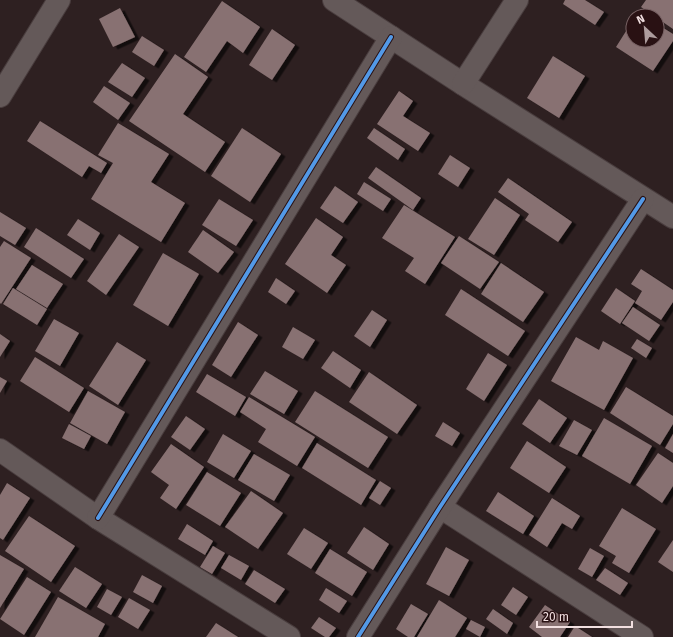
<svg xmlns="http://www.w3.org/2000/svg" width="673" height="637" viewBox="0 0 673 637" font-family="'Fira Sans',sans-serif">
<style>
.building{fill:#887172;filter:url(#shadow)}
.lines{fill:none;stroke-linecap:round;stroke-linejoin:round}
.street-casing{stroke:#493d3e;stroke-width:24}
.street{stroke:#645959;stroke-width:22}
.cycleway-casing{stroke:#291113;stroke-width:6}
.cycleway{stroke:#5399e6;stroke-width:4}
</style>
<defs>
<filter id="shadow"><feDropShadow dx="4.5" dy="2.5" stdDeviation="0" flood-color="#0009"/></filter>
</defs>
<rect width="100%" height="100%" fill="#2e2021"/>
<g class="building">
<path d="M565,0H585L604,12L595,25L563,4Z"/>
<path d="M646,0H673V29L657,18V16H654L641,7Z"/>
<path d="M222,1L260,27L243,53L227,41L206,72L184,57Z"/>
<path d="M120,8L135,37L113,47L99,19Z"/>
<path d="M657,24L673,34V41L653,71L616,47L628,28L633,31V40H657Z"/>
<path d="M272,29L295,45L272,80L249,65Z"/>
<path d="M142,36L164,50L154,66L132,52Z"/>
<path d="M175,54L208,77L183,114L225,142L205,172L129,121Z"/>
<path d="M553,56L585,76L559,118L527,98Z"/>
<path d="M122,63L145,78L132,97L108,82Z"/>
<path d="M104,86L130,103L118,120L93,102Z"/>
<path d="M399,91L413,101L403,116L430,133L418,151L377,124Z"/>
<path d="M40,121L107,163L101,173L89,166L82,177L27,141Z"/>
<path d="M118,123L169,154L151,182L185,203L161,242L91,199L113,163L98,155Z"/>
<path d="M242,128L281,154L250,202L211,176Z"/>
<path d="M374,128L405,149L398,160L367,138Z"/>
<path d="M450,155L470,168L458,187L438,174Z"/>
<path d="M376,167L421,198L413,210L368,178Z"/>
<path d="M508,178L572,222L558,242L525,220L529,214L498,192Z"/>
<path d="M364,182L391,199L383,211L357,194Z"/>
<path d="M335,186L358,202L343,223L320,208Z"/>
<path d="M495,198L520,215L494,255L468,239Z"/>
<path d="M219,199L253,220L236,246L202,225Z"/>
<path d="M404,205L455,237L425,284L405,271L414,258L382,238Z"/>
<path d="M0,212L26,228L15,245L0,236Z"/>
<path d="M316,218L343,237L331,255L346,265L327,293L285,264Z"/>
<path d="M78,219L100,233L90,250L67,235Z"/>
<path d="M36,228L84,259L71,278L24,247Z"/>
<path d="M203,230L234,252L218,273L188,252Z"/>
<path d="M119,234L139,247L106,295L87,281Z"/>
<path d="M459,236L499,262L480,289L441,263Z"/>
<path d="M4,241L31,258L1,304L0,303V247Z"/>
<path d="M163,253L199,274L168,326L133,305Z"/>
<path d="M501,263L544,292L523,322L481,294Z"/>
<path d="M32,265L63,284L47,308L16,289Z"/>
<path d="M641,269L673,290V302L661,320L635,303L642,291L631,284Z"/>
<path d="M276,278L295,291L286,304L268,292Z"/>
<path d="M13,288L47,309L37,325L3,304Z"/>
<path d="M616,288L635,301L620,324L601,311Z"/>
<path d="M461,289L525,331L508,356L445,315Z"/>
<path d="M633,307L660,325L649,341L622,323Z"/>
<path d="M372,310L387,320L370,347L354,336Z"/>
<path d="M54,319L79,333L60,366L35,351Z"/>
<path d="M238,322L258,335L231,377L212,365Z"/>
<path d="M293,327L315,340L303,359L282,347Z"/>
<path d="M0,334L10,341L0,357Z"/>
<path d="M576,337L599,350L603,341L633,358L604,410L551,381Z"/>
<path d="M637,339L652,348L646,358L631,348Z"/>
<path d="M117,342L146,360L118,405L89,386Z"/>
<path d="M333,351L361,370L350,388L321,368Z"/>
<path d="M488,353L507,365L484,401L466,389Z"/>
<path d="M35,357L84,388L69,412L20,381Z"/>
<path d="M265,371L298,391L284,414L250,394Z"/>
<path d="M369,372L417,405L397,434L349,402Z"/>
<path d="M207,374L246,397L235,416L196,392Z"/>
<path d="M0,377L7,381L0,393Z"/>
<path d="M626,387L673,416V424L660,445L610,413Z"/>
<path d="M88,391L125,412L107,444L70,423Z"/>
<path d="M315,391L388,437L368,468L295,422Z"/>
<path d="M249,397L315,437L297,466L258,442L266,429L240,412Z"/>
<path d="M539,399L567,418L550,443L522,424Z"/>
<path d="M186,416L205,429L190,450L171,437Z"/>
<path d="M604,418L652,446L630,484L582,456Z"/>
<path d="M574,420L592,430L577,455L559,446Z"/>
<path d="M443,422L460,433L452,446L435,436Z"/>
<path d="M69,424L91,436L84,449L62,438Z"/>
<path d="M223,434L251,451L234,478L207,462Z"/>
<path d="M673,434V453L665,448Z"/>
<path d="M527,441L566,467L549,493L510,468Z"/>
<path d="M317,443L376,480L361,505L302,468Z"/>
<path d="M171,444L204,467L176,509L160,498L169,485L151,472Z"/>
<path d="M658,453L673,463V486L662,503L636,485Z"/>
<path d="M254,454L290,475L274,501L238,480Z"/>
<path d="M207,472L241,493L220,526L186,505Z"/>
<path d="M380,481L391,488L380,505L369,498Z"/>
<path d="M7,483L30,498L3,540L0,538V495Z"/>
<path d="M251,491L283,513L258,549L225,527Z"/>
<path d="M498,492L534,516L523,534L486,511Z"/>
<path d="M552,498L580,516L572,529L562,523L547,547L529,535Z"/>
<path d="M622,508L656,529L629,573L612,563L616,556L599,546Z"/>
<path d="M29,516L75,546L51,582L5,551Z"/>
<path d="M187,524L213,541L205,555L178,539Z"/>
<path d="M364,527L389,544L373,570L347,553Z"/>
<path d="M304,528L328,543L311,569L287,554Z"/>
<path d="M673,540V572L658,562Z"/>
<path d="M213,546L225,553L212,574L200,567Z"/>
<path d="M446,547L469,560L449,596L426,584Z"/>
<path d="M590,548L604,556L592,577L578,569Z"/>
<path d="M330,549L367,572L352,596L315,573Z"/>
<path d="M0,555L24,569L0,608Z"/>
<path d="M229,555L249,566L241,580L221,568Z"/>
<path d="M75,567L102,584L86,608L59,591Z"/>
<path d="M605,568L628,583L620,595L596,580Z"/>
<path d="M254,570L285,589L275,603L245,584Z"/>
<path d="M142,575L162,586L153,603L133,592Z"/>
<path d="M27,577L51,592L24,635L0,619Z"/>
<path d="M513,587L528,597L516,615L501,605Z"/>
<path d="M326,588L347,601L339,613L319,600Z"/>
<path d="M107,589L122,597L111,615L97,607Z"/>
<path d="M58,597L105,624L98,637H35Z"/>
<path d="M129,598L150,610L138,629L118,617Z"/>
<path d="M439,600L467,618L455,637H417Z"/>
<path d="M411,604L428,614L414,637H408L396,629Z"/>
<path d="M545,605L570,622L560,637H542L529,627Z"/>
<path d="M493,609L513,623L507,634L486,619Z"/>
<path d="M319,617L336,628L329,637H325L311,628Z"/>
<path d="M471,620L485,627L480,637L466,629Z"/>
<path d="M216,623L238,637H206Z"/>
<path d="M575,626L592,637H568Z"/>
</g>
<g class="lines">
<g class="street-casing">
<g id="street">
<path d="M334,0L463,84L673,217"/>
<path d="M463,84L517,0"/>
<path d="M0,96L59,0"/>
<path d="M0,450L98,518L289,637"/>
<path d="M440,507L642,637"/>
<path d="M98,518L391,37"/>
<path d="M358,637L440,507L643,199"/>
</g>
</g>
<use href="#street" class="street"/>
<g class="cycleway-casing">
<g id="cycleway">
<path d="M98,518L391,37"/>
<path d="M358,637L440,507L643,199"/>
</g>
</g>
<use href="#cycleway" class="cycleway"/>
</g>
<g transform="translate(645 28) rotate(334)"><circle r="19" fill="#291113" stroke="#796365"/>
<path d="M0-3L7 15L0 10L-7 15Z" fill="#ad9c9d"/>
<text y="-6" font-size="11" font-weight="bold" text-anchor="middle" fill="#f1dfe0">N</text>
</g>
<path d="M537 621v6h95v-6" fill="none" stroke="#f1dfe0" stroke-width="2"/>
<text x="543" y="621" font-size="12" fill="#f1dfe0" stroke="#291113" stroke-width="3" paint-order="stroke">20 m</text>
</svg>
